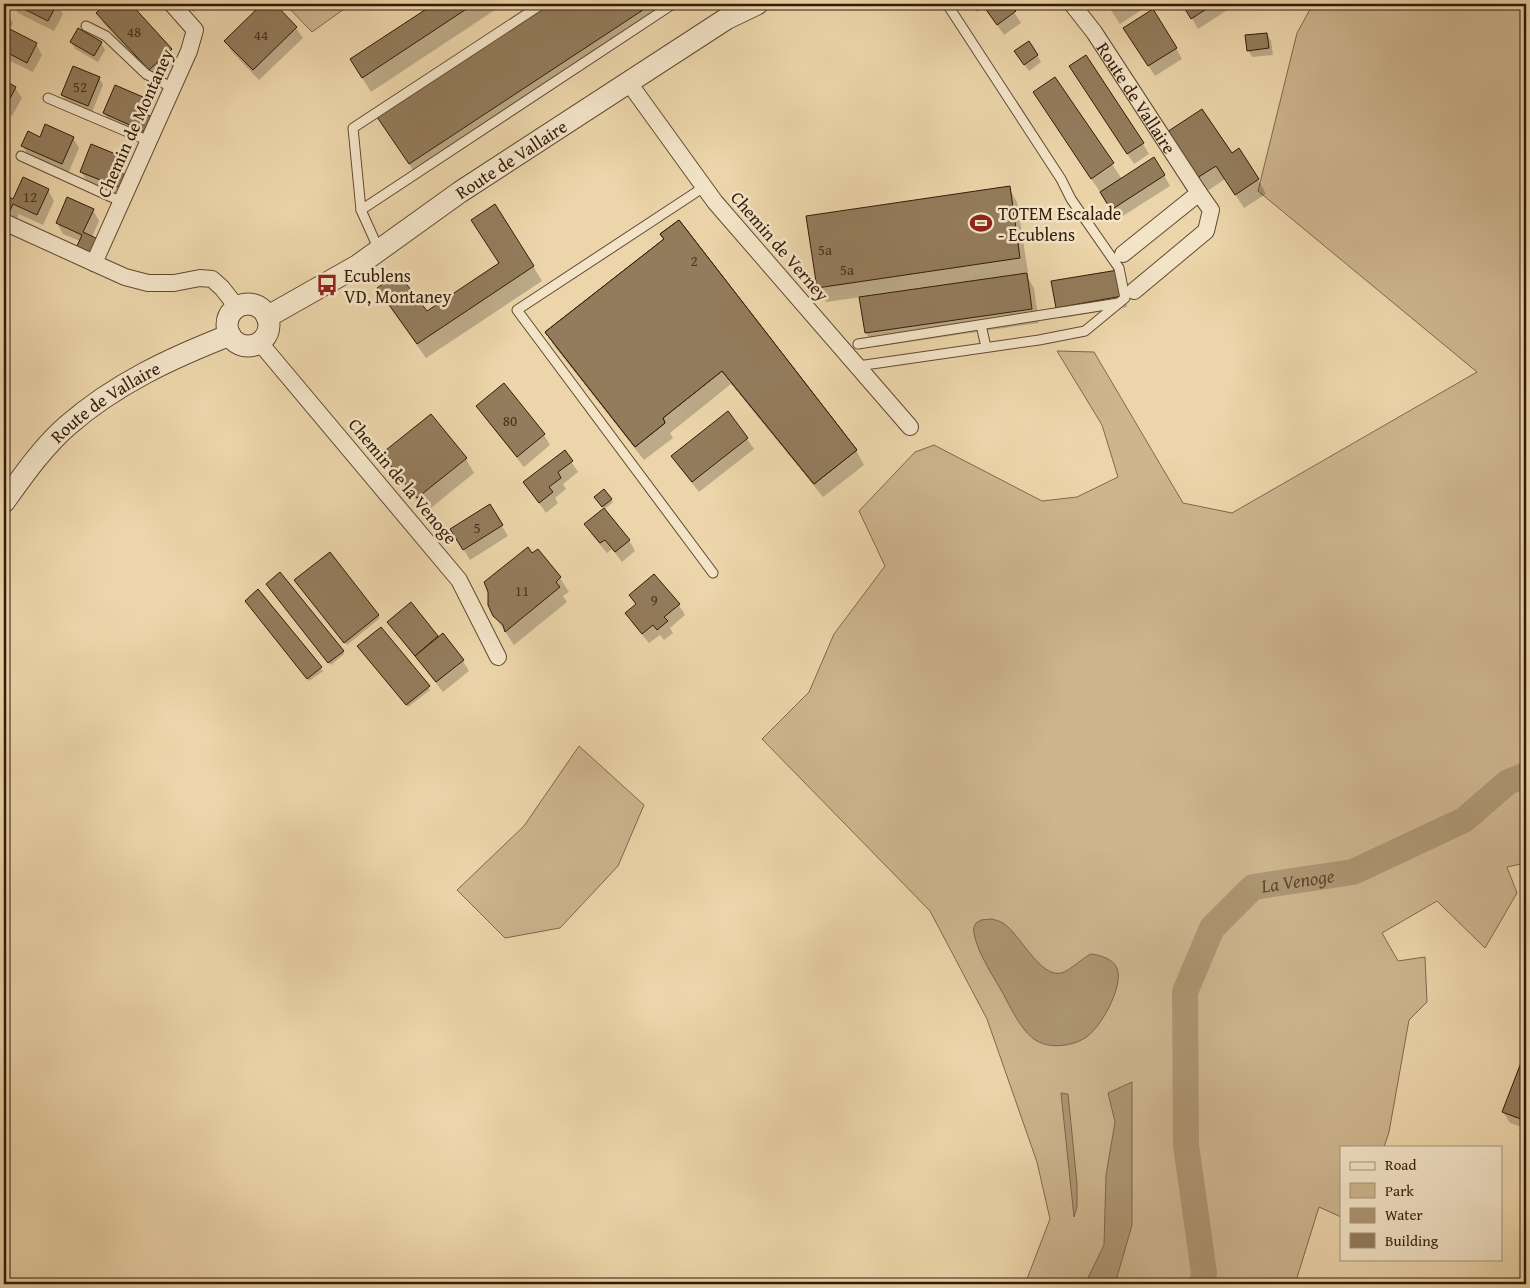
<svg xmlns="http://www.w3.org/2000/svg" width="1530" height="1288" viewBox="0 0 1530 1288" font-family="'Gentium Book Plus',serif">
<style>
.green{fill:#cdb58e;stroke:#80684a}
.water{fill:#ad9673;stroke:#7c6548}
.shadow{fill:#0003}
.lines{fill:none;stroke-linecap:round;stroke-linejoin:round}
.river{stroke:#ad9673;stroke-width:26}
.building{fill:#937c5c;stroke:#331b07;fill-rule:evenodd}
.service-casing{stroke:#614a30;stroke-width:11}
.minor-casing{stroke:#614a30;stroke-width:18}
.tertiary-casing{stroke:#614a30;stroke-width:23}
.service{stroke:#f3e4c8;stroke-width:9}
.minor{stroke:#f3e4c8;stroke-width:16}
.tertiary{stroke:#f3e4c8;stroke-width:21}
.labels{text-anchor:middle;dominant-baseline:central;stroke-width:5;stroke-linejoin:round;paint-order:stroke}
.number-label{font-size:15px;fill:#4b331c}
.street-label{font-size:18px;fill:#331b07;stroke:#f3e4c8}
.poi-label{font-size:18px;fill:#331b07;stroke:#f3e4c8;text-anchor:start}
.water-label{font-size:19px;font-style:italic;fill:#5e462d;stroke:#f3e4c8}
</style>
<rect width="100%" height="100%" fill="#ecd5aa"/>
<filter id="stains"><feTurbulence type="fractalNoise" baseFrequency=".004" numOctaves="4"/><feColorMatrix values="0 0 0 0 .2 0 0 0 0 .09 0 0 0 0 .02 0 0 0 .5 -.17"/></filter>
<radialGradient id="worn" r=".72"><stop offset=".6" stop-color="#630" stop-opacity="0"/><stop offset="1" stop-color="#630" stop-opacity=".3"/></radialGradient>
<g class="green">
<path d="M285,4H351L312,32Z"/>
<path d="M1313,4H1526V863L1507,867L1517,893L1485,948L1437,901L1382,933L1398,961L1425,957L1427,1002L1409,1020L1389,1132L1384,1147H1341V1217L1319,1207L1295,1284H1025L1050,1219L1037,1162L987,1019L930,911L762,739L809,692L834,634L885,566L859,511L915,452L934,445L1042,501L1077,497L1118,477L1102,425L1057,351L1094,352L1183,503L1232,513L1477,372L1258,191L1297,33Z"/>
<path d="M579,746L644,805L618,866L560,928L505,938L457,890L524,826Z"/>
</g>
<g class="water">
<path d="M992,919C995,920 1000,921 1003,923C1020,934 1040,978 1061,973C1070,971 1082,958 1091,954C1100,955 1113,959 1117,968C1124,986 1101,1028 1085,1038C1072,1046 1051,1049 1037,1041C1021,1032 1009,1004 1000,988C992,975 976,949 974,933C973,929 974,926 976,923L981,920Z"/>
<path d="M1132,1082V1225L1115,1284H1085L1104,1245L1106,1175L1115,1122L1108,1093Z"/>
<path d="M1061,1093L1068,1094L1077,1184V1207L1074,1217Z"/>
</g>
<g class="shadow">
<path d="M13,4H57L63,14L54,31L18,13Z"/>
<path d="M108,4H129L171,50L178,60L156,80L104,24L98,14Z"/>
<path d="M186,4H202L194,12Z"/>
<path d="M264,4H273L296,28L303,38L259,80L232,52L225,41Z"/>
<path d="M436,4H504L371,92L351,60Z"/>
<path d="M551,4H682L418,178L379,117Z"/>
<path d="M972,4H1009L1021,23L1004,35L984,7L977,12Z"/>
<path d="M1107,4H1148L1149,5L1120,24Z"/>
<path d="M1172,4H1234L1235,5L1198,29L1185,6L1177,11Z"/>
<path d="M1289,4H1311V5L1291,8Z"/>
<path d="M4,11L7,13L13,23L9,31L36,44L42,55L33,72L4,58Z"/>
<path d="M1267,34L1271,41L1273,55L1252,57L1248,50Z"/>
<path d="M1131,39L1176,48L1182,59L1155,76Z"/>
<path d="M71,42L101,43L105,50L98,62L75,49Z"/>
<path d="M1037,55L1041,62L1029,71L1020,58Z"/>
<path d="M1077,77L1143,144L1149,154L1134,164Z"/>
<path d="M99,78L103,85L92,112L66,101L62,95Z"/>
<path d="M1055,79L1122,179L1164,175L1170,186L1118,219L1034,93Z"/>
<path d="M4,82L15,88L22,98L12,116L4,112Z"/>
<path d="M116,87L143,98L149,109L146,116L152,142L110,124L104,113Z"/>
<path d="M41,138H73L79,148L68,174L29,157L23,146Z"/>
<path d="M1177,147L1231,155L1258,179L1266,194L1244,208L1225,179L1206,192Z"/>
<path d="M117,156L123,167L121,174L127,198L87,182L81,171Z"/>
<path d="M1009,188L1017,202L1028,272L1025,273L1034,288L1039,323L875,347L866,333L861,297L826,302L818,288Z"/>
<path d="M48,190L54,201L43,225L19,214L13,227L4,223V196L13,201Z"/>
<path d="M93,210L99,221L92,237L80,241L63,234L57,223Z"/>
<path d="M472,221L533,266L542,281L426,358L387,303L379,288L426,313L500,264Z"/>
<path d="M665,240L856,450L864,465L823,497L731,384L670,433L673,438L644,460L555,347L546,333Z"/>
<path d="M1123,282L1127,307L1063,318L1057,307Z"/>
<path d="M477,406L544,435L550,445L524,467L484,417Z"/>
<path d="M727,413L747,439L754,449L699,492L679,467L673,456Z"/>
<path d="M565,452L578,472L563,484L566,489L555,498L558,503L546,513L524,482Z"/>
<path d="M383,454L466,459L474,473L426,512L391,468Z"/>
<path d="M611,499L613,502L605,509L597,500Z"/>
<path d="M489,505L508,536L470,560L458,540Z"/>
<path d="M586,525L629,540L635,551L622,562L612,549L607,553L592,535Z"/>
<path d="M537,550L560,578L569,592L563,596L567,602L514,645L494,615L532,555Z"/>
<path d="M298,583L378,615L380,618L347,645Z"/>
<path d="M270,588L343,651L344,654L331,665Z"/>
<path d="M258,590L323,671L309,681L248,604Z"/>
<path d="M630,595L679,605L685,615L670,628L673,633L664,640L660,635L649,643L633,624L626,613L636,605Z"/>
<path d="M411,603L438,638L442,634L463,661L469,671L443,692L390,625Z"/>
<path d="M360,649L428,687L430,690L408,707Z"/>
<path d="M1525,1056L1526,1057V1144L1522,1136L1524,1128L1510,1123L1503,1112Z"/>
</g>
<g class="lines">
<path class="river" id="s1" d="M1202,1284L1204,1273L1186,1145L1185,992L1212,928L1253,887L1353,872L1464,820L1508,782L1526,775"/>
</g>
<g class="building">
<path d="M14,4H57L48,21Z"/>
<path d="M106,4H131L172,49L149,70L96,13Z"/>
<path d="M262,4H275L297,27L253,70L224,41Z"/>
<path d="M434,4H474L362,78L350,59Z"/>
<path d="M548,4H652L409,164L377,117Z"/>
<path d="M982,4H1010L1016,11L997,25Z"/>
<path d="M1182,4H1214L1191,19Z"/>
<path d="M1153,9L1177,48L1148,66L1123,28Z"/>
<path d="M4,26L37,43L27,63L4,51Z"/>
<path d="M78,28L102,42L94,56L70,42Z"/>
<path d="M1267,33L1269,48L1247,51L1245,35Z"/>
<path d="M1029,41L1038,55L1024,65L1014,51Z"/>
<path d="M1086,55L1144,143L1127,154L1069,66Z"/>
<path d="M73,66L100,77L88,106L61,95Z"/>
<path d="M1055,77L1114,163L1091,179L1033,92Z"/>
<path d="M4,80L16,87L6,106L4,105Z"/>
<path d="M115,85L143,97L138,111L152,117L145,132L103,113Z"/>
<path d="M1202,109L1232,153L1239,148L1259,179L1235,195L1216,166L1197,178L1167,132Z"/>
<path d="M45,124L74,137L62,164L21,146L28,131L40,137Z"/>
<path d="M91,144L118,155L112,169L126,175L121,188L80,172Z"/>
<path d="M1154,157L1165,175L1111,210L1100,192Z"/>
<path d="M23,177L49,189L37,215L13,204L7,217L4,216V195L13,199Z"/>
<path d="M1010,186L1020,258L817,288L806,216Z"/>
<path d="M67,197L94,209L83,232L98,239L91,255L76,248L82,235L56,223Z"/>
<path d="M495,204L534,266L417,344L377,288L398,273L427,311L499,263L471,220Z"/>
<path d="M679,220L857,450L814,484L722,371L663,418L665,423L635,447L545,332L664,239L660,234ZM687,277L693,283L690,289L696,299L606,375L590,355Z"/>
<path d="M679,220L857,450L814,484L722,371L663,418L665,423L635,447L545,332L664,239L660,234Z"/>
<path d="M1118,270L1122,296L1056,308L1051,281Z"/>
<path d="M1027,273L1032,309L865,333L859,297Z"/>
<path d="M504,383L545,434L517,457L476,406Z"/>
<path d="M728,411L748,438L692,482L671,456Z"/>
<path d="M431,414L467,458L417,498L381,454Z"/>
<path d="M565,450L573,461L558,472L561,478L549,487L553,492L539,503L523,482Z"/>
<path d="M604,489L612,499L602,507L594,497Z"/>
<path d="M490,504L503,525L463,550L450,529Z"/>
<path d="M604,508L630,540L615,552L605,540L600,543L584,524Z"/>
<path d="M528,547L532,553L538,549L561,577L556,582L560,587L505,632L503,625L493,616L488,605V592L484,582Z"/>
<path d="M330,552L379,615L344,643L294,580Z"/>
<path d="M280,572L344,651L328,663L266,584Z"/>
<path d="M654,574L680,604L664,617L668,621L657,630L653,625L642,634L625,613L636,604L629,595Z"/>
<path d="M258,589L322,667L307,679L245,601Z"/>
<path d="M411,602L438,636L415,656L387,622Z"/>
<path d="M381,627L430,686L406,705L357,646Z"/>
<path d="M443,633L464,660L436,682L415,656Z"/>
<path d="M1524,1055H1526V1138L1520,1136L1526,1121L1502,1112Z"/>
</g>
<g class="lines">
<g class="service-casing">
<g id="service">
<path d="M86,26L106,36L146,74L173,88"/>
<path d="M48,98L149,141"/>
<path d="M21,156L122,202"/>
<path d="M704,187L517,310L713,573"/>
<path d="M361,210L673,4"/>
<path d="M379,250L361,210L353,128L542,4"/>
<path d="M981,325L986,347"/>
<path d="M858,344L1119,303"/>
<path d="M858,366L1039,340L1085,331L1125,298L1119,268L1071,199L1061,179L947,4"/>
</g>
</g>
<g class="minor-casing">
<g id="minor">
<path d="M172,4L195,30L189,51L94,263L125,277L148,283H174L200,278L212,279L222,288L237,307"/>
<path id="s2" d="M1072,4L1094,32L1199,193L1123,254"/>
<path d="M629,83L715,202L910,427"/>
<path d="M4,222L94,263"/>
<path d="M1134,291L1206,231L1211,210L1199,193"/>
<path d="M260,343L459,580L498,657"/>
</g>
</g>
<g class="tertiary-casing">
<g id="tertiary">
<circle cx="248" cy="325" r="21"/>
<path id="s3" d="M267,317L357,266L460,192L726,19L757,4"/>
<path id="s4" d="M4,502C23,476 42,448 67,426C115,384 171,358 230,335"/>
</g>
</g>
<use href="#service" class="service"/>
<use href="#minor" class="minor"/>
<use href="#tertiary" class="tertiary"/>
</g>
<defs>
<g id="stadium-bare" transform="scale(1.725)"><path d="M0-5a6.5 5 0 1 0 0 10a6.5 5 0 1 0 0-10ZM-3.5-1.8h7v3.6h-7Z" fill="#8f2418" stroke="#f3e4c8" stroke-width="2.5" paint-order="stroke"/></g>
<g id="bus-bare" transform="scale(1.725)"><path d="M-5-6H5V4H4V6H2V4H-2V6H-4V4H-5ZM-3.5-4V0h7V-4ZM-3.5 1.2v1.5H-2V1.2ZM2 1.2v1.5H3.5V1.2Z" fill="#8f2418" stroke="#f3e4c8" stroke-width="2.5" paint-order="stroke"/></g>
</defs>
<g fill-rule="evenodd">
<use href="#stadium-bare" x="981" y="223"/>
<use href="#bus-bare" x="327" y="285"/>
</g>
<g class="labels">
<g class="number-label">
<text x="134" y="31">48</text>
<text x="261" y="34">44</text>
<text x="80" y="86">52</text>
<text x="30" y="196">12</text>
<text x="825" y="249">5a</text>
<text x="694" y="260">2</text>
<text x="847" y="269">5a</text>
<text x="510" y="420">80</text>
<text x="477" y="527">5</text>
<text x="522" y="590">11</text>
<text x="654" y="599">9</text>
</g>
<g class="street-label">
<text stroke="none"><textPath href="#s2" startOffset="114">Route de Vallaire</textPath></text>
<text transform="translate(135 123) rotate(-66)">Chemin de Montaney</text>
<text stroke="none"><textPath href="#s3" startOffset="291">Route de Vallaire</textPath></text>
<text transform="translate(780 246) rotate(49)">Chemin de Verney</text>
<text stroke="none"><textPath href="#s4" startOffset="144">Route de Vallaire</textPath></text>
<text transform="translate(403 481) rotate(50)">Chemin de la Venoge</text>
</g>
<g class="poi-label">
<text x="998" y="213">TOTEM Escalade<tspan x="998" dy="21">- Ecublens</tspan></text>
<text x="344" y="275">Ecublens<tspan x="344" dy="21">VD, Montaney</tspan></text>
</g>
<g class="water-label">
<text stroke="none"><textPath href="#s1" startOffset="466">La Venoge</textPath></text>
</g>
</g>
<rect width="1530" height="1288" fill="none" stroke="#ecd5aa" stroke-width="20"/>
<rect x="5" y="5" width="1520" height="1278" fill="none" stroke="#331b07" stroke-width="2.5"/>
<rect x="10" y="10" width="1510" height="1268" fill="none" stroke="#331b07"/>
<rect x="1340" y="1146" width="162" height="115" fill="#f3e4c8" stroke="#a6947b"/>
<rect x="1350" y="1162" width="25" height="8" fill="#f3e4c8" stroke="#a6947b"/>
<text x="1385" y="1170" font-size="15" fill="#331b07">Road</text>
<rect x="1350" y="1183" width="25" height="15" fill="#cdb58e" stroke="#a6947b"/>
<text x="1385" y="1196" font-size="15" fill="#331b07">Park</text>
<rect x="1350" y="1208" width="25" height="15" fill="#ad9673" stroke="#a6947b"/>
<text x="1385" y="1220" font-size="15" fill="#331b07">Water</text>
<rect x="1350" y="1233" width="25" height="15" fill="#937c5c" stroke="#a6947b"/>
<text x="1385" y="1246" font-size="15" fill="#331b07">Building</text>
<rect width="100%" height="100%" filter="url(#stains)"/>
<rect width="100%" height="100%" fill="url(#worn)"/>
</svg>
